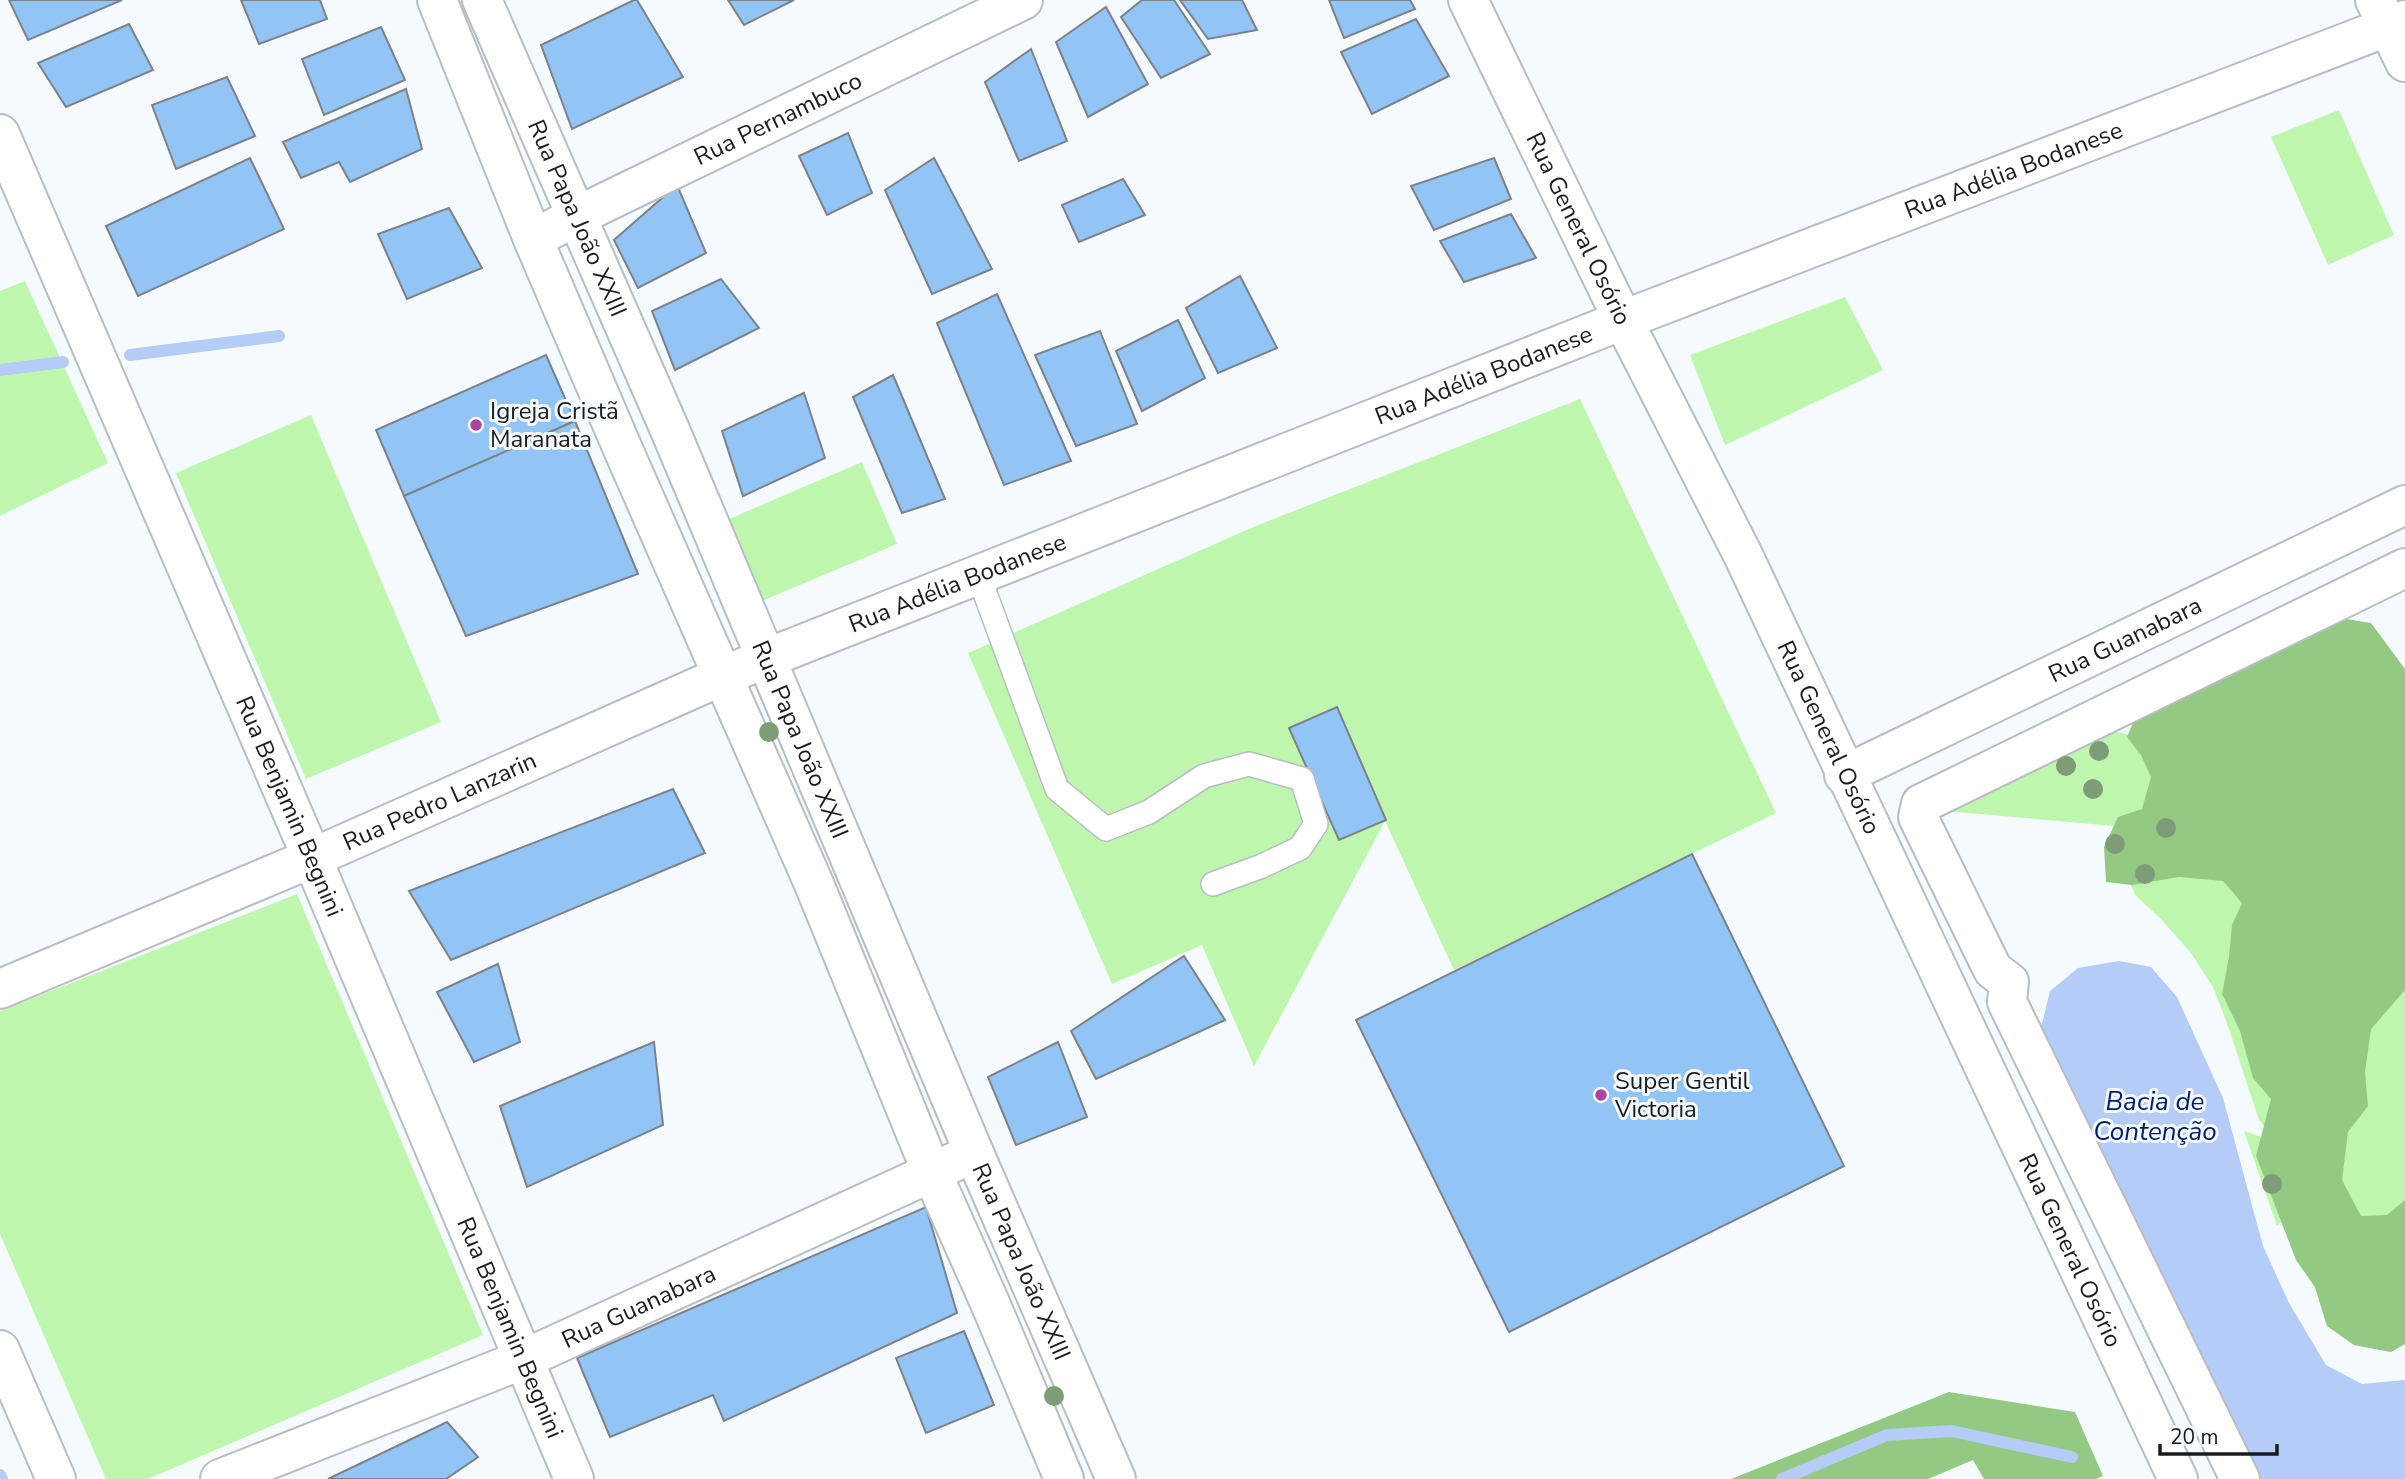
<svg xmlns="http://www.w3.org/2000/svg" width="2405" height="1479" viewBox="0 0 2405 1479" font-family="'Nunito Sans',sans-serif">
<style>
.green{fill:#bff6ae;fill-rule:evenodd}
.forest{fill:#94c983}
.water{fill:#b4ccf7}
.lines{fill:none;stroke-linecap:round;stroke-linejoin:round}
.stream{stroke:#b4ccf7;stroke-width:12}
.building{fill:#92c4f6;stroke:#7d8288;stroke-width:2}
.lane-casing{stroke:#b7bdc3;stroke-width:26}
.street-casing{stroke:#b7bdc3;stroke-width:42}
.secondary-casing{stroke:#b7bdc3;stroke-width:42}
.lane{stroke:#fff;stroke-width:23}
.street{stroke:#fff;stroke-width:38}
.secondary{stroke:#fff;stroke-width:38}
.tree{fill:#7f9c78}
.poi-dot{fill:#ab43a5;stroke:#f5faff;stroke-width:2.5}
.labels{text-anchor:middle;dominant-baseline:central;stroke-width:6;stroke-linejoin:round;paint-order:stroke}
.street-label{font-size:24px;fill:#191b1d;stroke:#f5faff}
.poi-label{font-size:24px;fill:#191b1d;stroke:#f5faff;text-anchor:start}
.water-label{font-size:26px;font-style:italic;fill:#00206f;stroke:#f5faff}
</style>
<rect width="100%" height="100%" fill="#f5faff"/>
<g class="green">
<path d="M2339,110L2394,235L2328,265L2271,137Z"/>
<path d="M25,281L108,463L0,516V291Z"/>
<path d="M1845,297L1883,370L1725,445L1690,355Z"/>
<path d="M1580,399L1776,813L1454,970L1385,821L1254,1066L1202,945L1112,984L968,653L1258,525ZM1289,728L1386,820L1339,840Z"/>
<path d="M311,415L441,722L306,779L176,473Z"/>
<path d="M862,462L897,544L757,603L722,522Z"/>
<path d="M2270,669L2126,827L1934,810L2105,729L2146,739Z"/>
<path d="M2405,784V1344L2391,1352L2354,1345L2327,1326L2315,1287L2296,1260L2270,1134L2259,1120L2228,1026L2213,987L2191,953L2160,918L2136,896L2126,876Z"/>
<path d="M297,894L483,1335L148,1479H106L0,1234V1011Z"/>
<path d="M2244,1131L2264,1138L2291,1211L2277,1226Z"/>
</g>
<g class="forest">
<path d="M2346,619L2371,623L2405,669V990L2371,1029L2365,1072L2368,1106L2348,1132L2342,1180L2361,1216L2387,1215L2405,1200V1344L2391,1352L2354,1345L2327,1326L2315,1287L2296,1260L2256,1156L2271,1099L2253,1078L2240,1031L2222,994L2229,957L2232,925L2242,903L2223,881L2179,877L2132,885L2106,882L2104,847L2118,817L2142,809L2151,777L2141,755L2127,737L2139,709Z"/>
<path d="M1949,1392L2075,1412L2103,1476L2096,1479H1984L1973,1460L1928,1479H1731Z"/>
</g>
<path class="water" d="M2119,961L2151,967L2177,997L2223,1098L2263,1246L2289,1303L2326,1365L2362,1384L2405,1380V1479H2247L2148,1272L2041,1028L2050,991L2078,968Z"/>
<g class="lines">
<g class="stream">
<path d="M130,355L279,336"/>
<path d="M0,370L63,362"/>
<path d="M0,1475L2,1479"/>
<path d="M1782,1479L1887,1435L1952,1431L2072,1457"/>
</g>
</g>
<g class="building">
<path d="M9,0H122L28,40Z"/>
<path d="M241,0H320L327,19L259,44Z"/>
<path d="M634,0H637L683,77L572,129L541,45Z"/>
<path d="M728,0H794L744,25Z"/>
<path d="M1142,0H1174L1210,54L1161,78L1121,17Z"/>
<path d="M1180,0H1242L1257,30L1208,39Z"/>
<path d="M1329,0H1410L1415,9L1344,38Z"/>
<path d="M1106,7L1148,84L1088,117L1056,42Z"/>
<path d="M1416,19L1449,76L1372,114L1341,52Z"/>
<path d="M129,24L153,70L66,107L38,63Z"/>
<path d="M381,27L405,80L324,115L302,59Z"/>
<path d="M1031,49L1067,141L1019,161L985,82Z"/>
<path d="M227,77L255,136L176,169L152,105Z"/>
<path d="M406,89L422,149L350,182L339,162L301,178L283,142Z"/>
<path d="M848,133L872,193L827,215L799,156Z"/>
<path d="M250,158L284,229L138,296L106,226Z"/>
<path d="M934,158L992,269L932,294L885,190Z"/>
<path d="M1494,158L1511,199L1434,230L1411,186Z"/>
<path d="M1123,179L1145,215L1079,242L1062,205Z"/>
<path d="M677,185L706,253L638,288L614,240Z"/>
<path d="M449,208L482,268L407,299L378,234Z"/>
<path d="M1511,214L1536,258L1464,282L1440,241Z"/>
<path d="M1240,276L1277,348L1218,373L1186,308Z"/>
<path d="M721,279L759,328L675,370L652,311Z"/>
<path d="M997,294L1071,461L1004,485L937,323Z"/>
<path d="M1178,320L1205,378L1142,411L1116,351Z"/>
<path d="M1100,331L1137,424L1076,446L1035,355Z"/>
<path d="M546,355L575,421L404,496L376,430Z"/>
<path d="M893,375L945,499L902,513L853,397Z"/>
<path d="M804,393L825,458L743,496L722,431Z"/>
<path d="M575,421L638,574L466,636L404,496Z"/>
<path d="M1337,707L1386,820L1339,840L1289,728Z"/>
<path d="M673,789L705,853L451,960L409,891Z"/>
<path d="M1692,854L1844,1166L1509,1332L1356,1020Z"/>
<path d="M1184,956L1225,1020L1096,1079L1071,1031Z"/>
<path d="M498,964L520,1042L474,1062L437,992Z"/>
<path d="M654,1042L663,1125L527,1187L500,1106Z"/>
<path d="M1058,1042L1087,1117L1016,1145L988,1077Z"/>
<path d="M926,1207L957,1313L724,1421L713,1395L610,1437L577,1358Z"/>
<path d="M964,1331L994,1405L926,1433L896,1358Z"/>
<path d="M447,1422L478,1457L446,1479H328Z"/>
</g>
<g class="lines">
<g class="lane-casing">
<path id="lane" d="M978,574L1057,789L1106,829L1149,812L1204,776L1249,764L1302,779L1316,824L1300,848L1262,866L1213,884"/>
</g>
<g class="street-casing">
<g id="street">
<path id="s1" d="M0,134L312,858L574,1479"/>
<path id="s2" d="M533,239L575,217L1023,0"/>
<path id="s3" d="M1844,775L2405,505"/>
<path id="s4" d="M0,989L312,858L722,676L1623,320L2405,20"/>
<path d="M0,1350L56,1479"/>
<path id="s5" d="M220,1479L524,1359L974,1153"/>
<path d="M2240,1479L2007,1002L2009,982L1993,970L1918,817L1921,804L2405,568"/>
</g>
</g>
<g class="secondary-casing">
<g id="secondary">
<path d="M437,0L533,239L622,447L814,884L932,1173L990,1303L1064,1479"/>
<path id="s6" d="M482,0L670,430L974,1153L1116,1479"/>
<path id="s7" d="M1468,0L1623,320L1743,555L2178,1479"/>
<path d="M2375,0L2405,62"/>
</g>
</g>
<use href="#lane" class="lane"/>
<use href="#street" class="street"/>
<use href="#secondary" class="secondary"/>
</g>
<g class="tree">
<circle cx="769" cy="732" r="10"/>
<circle cx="2099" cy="751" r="10"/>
<circle cx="2066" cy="766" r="10"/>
<circle cx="2093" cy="789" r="10"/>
<circle cx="2166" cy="828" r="10"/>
<circle cx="2115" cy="844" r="10"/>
<circle cx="2145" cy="874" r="10"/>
<circle cx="2272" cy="1184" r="10"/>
<circle cx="1054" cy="1396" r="10"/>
</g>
<g class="poi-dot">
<circle cx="476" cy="425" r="7"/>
<circle cx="1601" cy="1095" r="7"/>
</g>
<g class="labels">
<g class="street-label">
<text stroke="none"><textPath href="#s2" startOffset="273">Rua Pernambuco</textPath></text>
<text stroke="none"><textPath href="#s4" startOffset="2174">Rua Adélia Bodanese</textPath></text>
<text stroke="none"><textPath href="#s6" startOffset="238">Rua Papa João XXIII</textPath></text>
<text stroke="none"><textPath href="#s7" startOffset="254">Rua General Osório</textPath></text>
<text stroke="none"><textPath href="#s4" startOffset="1606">Rua Adélia Bodanese</textPath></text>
<text stroke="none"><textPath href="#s4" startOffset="1040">Rua Adélia Bodanese</textPath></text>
<text stroke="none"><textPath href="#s3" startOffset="312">Rua Guanabara</textPath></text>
<text stroke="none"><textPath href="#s7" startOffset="821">Rua General Osório</textPath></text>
<text stroke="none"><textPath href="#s6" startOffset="805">Rua Papa João XXIII</textPath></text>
<text stroke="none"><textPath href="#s4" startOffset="478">Rua Pedro Lanzarin</textPath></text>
<text stroke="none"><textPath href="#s1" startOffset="732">Rua Benjamin Begnini</textPath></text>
<text stroke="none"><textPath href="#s7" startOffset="1388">Rua General Osório</textPath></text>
<text stroke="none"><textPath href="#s6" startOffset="1372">Rua Papa João XXIII</textPath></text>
<text stroke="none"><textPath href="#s5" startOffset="453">Rua Guanabara</textPath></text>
<text stroke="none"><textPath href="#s1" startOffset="1298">Rua Benjamin Begnini</textPath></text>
</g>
<g class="poi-label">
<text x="490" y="411">Igreja Cristã<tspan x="490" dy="28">Maranata</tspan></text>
<text x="1615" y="1081">Super Gentil<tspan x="1615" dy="28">Victoria</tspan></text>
</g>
<g class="water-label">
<text x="2155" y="1101">Bacia de<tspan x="2155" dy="30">Contenção</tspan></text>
</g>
</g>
<path d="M2160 1444v10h117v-10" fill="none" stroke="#191b1d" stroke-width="3.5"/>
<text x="2170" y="1444" font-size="21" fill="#191b1d" stroke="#f5faff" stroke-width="5" paint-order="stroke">20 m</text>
</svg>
